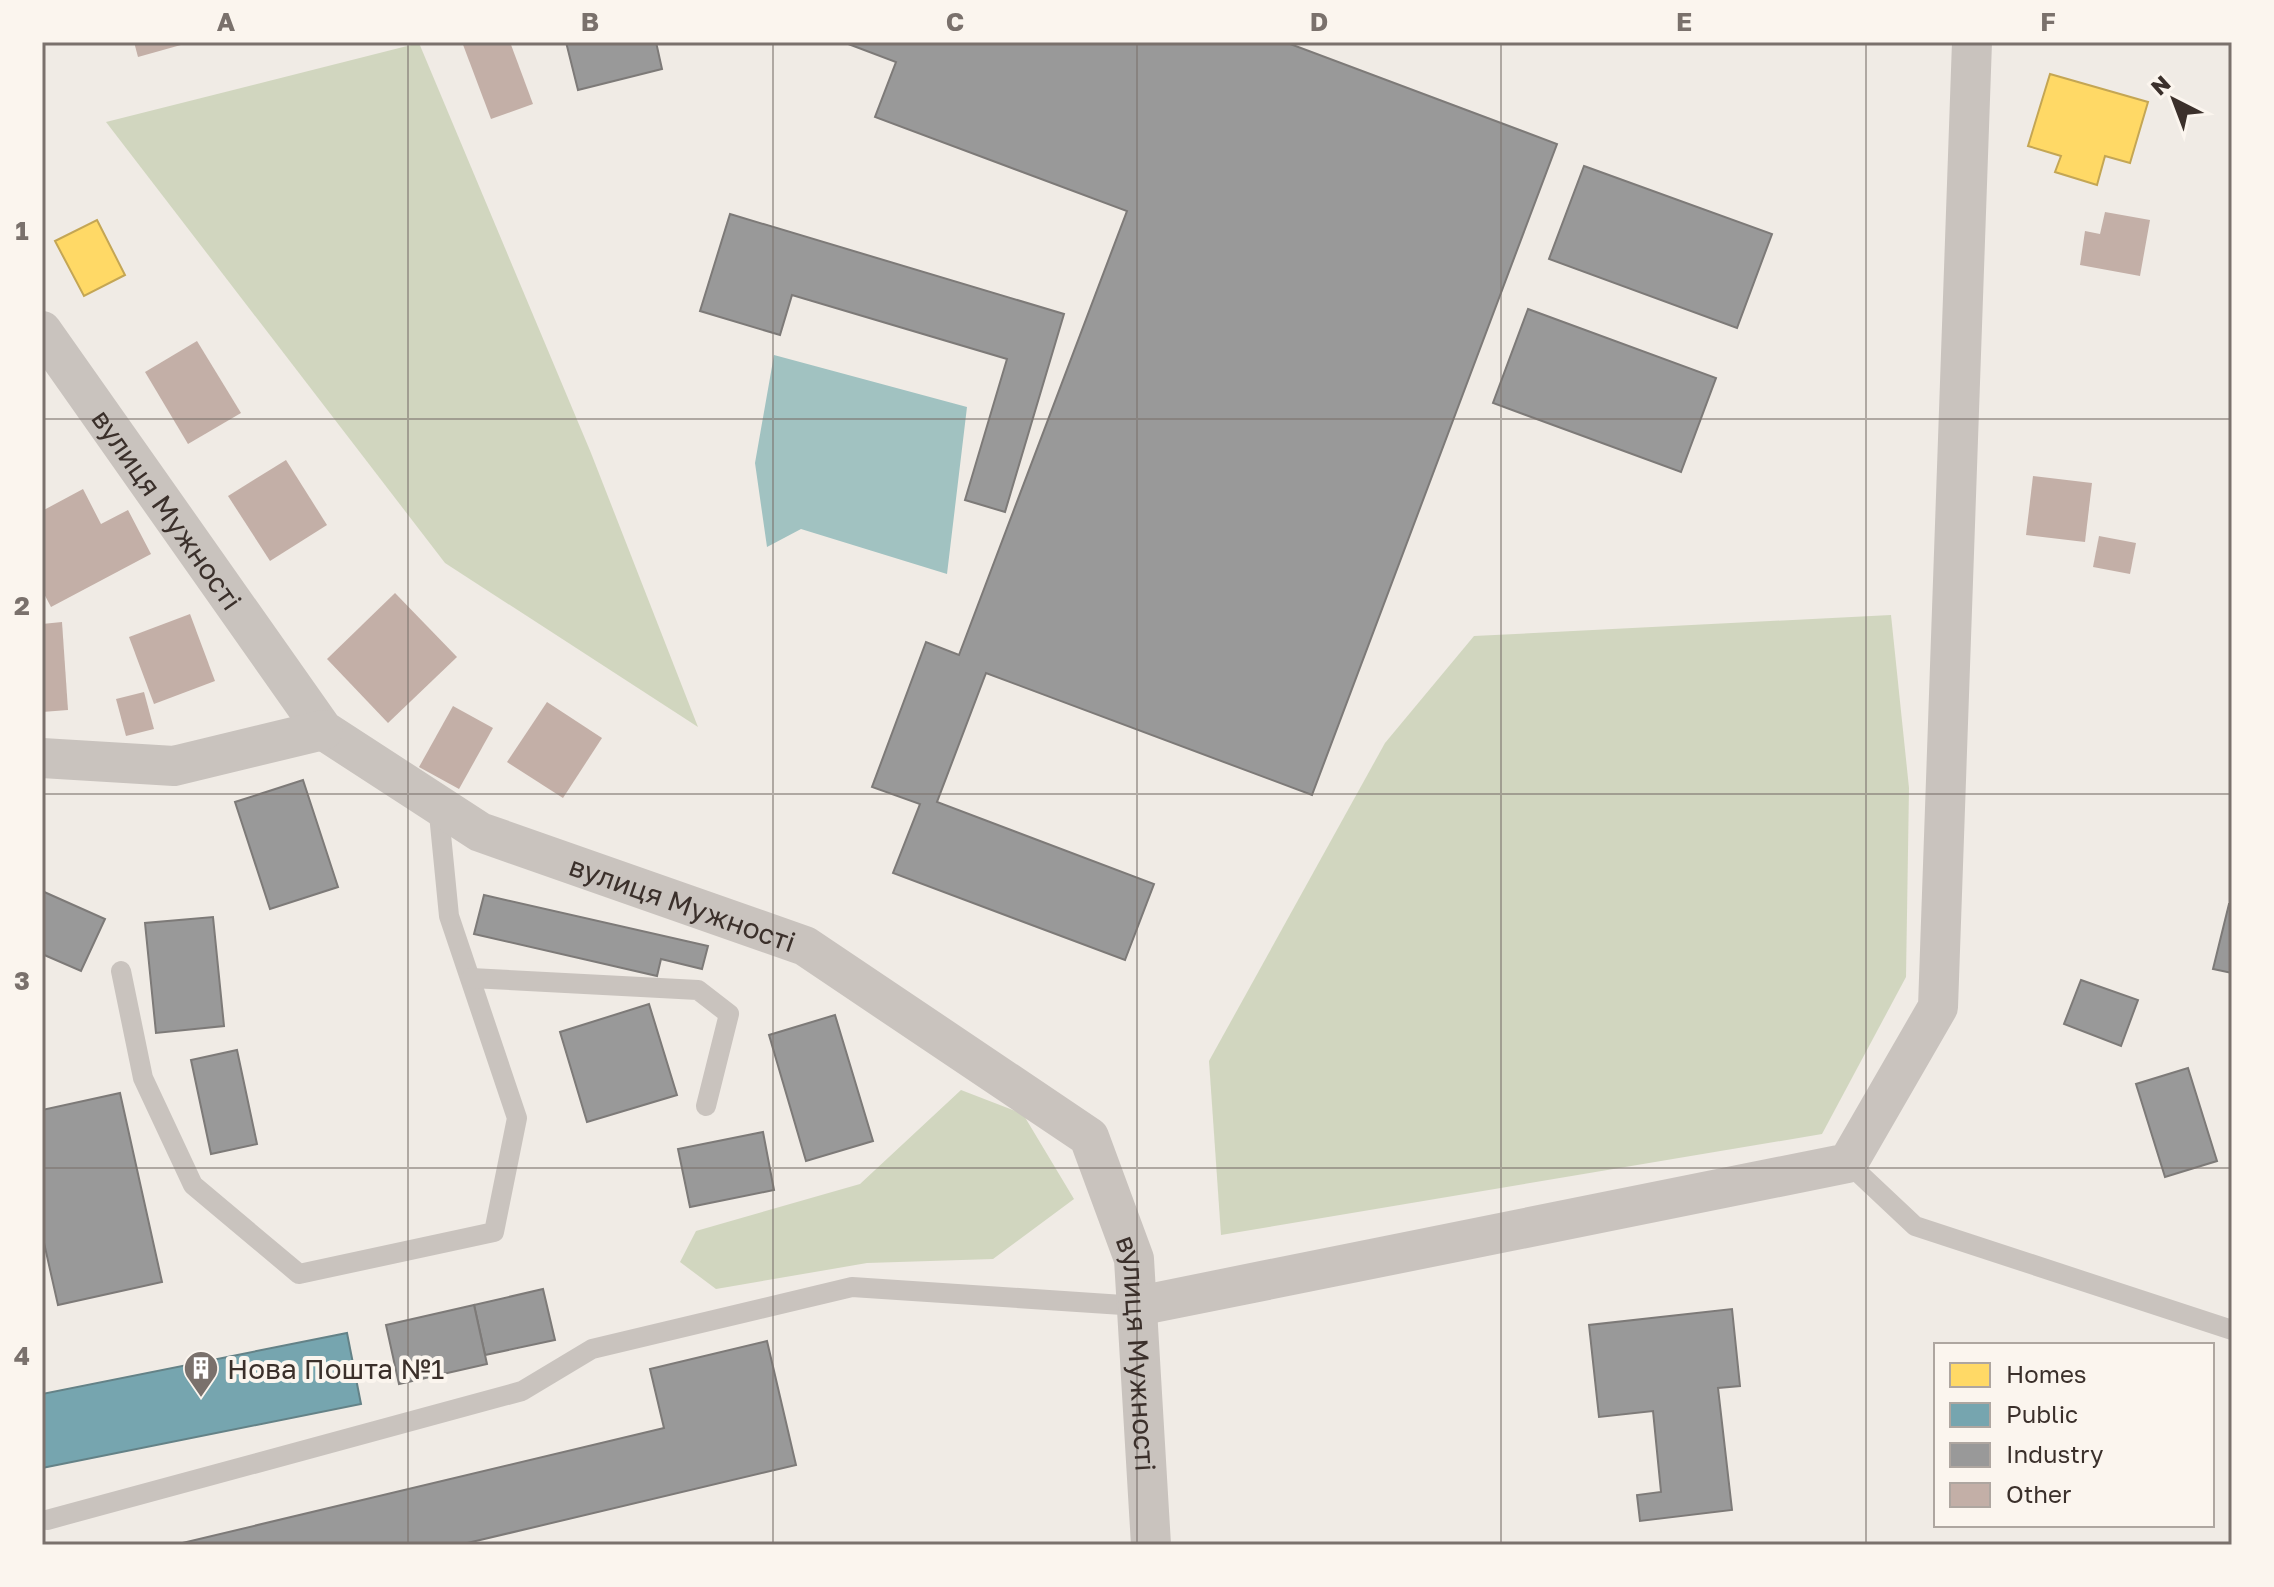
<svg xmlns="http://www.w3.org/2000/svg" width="2274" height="1587" viewBox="0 0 2274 1587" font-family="'Golos Text',sans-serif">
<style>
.green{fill:#d1d6bf}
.water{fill:#a1c2c1}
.homes{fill:#ffd966;stroke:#c4a654;stroke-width:2}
.public{fill:#76a5af;stroke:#648287;stroke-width:2}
.industry{fill:#999;stroke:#7d7a78;stroke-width:2}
.building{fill:#c3afa7}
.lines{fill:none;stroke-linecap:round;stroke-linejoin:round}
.lane{stroke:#c9c3be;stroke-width:20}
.street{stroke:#c9c3be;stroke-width:40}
.grid{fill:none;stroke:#7a716c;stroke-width:2;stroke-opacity:0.55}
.labels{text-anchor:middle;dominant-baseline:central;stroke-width:8;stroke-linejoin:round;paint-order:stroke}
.street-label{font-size:28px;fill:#3b302b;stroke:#fbf5ee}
.poi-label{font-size:28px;fill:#3b302b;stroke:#fbf5ee;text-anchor:start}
.neatline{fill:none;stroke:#7a716c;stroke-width:3}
.grid-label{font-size:26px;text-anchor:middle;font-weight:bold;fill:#7a716c}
</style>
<rect width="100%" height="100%" fill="#f0ebe5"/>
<g class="green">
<path d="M419,43L591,453L698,727L445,563L106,122Z"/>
<path d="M1891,615L1909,788L1906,977L1822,1134L1221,1235L1209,1061L1385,743L1474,636Z"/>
<path d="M961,1090L1023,1114L1074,1199L993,1259L867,1263L716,1289L680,1262L696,1231L860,1184Z"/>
</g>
<path class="water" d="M774,355L967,407L947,574L801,529L767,547L755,463Z"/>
<g class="homes">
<path d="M2050,74L2148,102L2130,163L2105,156L2097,185L2055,172L2061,156L2028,146Z"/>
<path d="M97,220L125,275L84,296L55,241Z"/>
</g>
<path class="public" d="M347,1333L361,1404L42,1468V1394Z"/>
<g class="industry">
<path d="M566,42H656L662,69L578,90Z"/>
<path d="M843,42H1285L1557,144L1312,795L986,673L937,802L1154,884L1125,960L893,873L920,804L872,787L926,642L959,655L1127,211L875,117L896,62Z"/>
<path d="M1584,166L1772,234L1737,328L1549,259Z"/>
<path d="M730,214L1064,314L1005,512L965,500L1007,359L792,295L780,335L700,311Z"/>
<path d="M1528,309L1716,378L1681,472L1493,403Z"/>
<path d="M303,780L338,887L270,909L235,802Z"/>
<path d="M42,891L105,919L81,971L42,954Z"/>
<path d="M484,895L708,946L702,969L661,959L657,976L474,934Z"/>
<path d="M2229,904H2232V973L2213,969Z"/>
<path d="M213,917L224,1026L156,1033L145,923Z"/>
<path d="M2081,980L2138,1000L2121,1046L2064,1024Z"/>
<path d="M649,1004L677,1095L587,1122L560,1032Z"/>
<path d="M835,1015L873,1141L806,1161L769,1035Z"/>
<path d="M237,1050L257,1144L211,1154L191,1060Z"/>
<path d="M2188,1068L2217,1161L2165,1177L2136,1084Z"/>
<path d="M120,1093L162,1282L58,1305L42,1234V1110Z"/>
<path d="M763,1132L774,1190L690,1207L678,1149Z"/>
<path d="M543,1289L555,1340L485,1355L474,1305Z"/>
<path d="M474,1305L487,1364L399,1384L386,1325Z"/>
<path d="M1732,1309L1740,1386L1718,1388L1732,1510L1640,1521L1637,1495L1661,1492L1653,1411L1599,1417L1589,1325Z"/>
<path d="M767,1341L796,1465L459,1545H174L664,1428L650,1369Z"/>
</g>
<g class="building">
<path d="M134,42H188V43L138,57Z"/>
<path d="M462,42H510L533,104L491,119Z"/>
<path d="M2105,212L2150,220L2140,276L2080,265L2085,231L2100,234Z"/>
<path d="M197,341L241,413L188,444L145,372Z"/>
<path d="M286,460L327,525L270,561L228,496Z"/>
<path d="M2033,476L2092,483L2085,542L2026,535Z"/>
<path d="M83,489L101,524L128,510L151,554L51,607L42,590V511Z"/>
<path d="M2099,536L2136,543L2130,574L2093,567Z"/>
<path d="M395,593L457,657L388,723L327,659Z"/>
<path d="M190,614L215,681L154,704L129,637Z"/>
<path d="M62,622L68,710L42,712V624Z"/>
<path d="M144,692L154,729L126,736L116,699Z"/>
<path d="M547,702L602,738L563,798L507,762Z"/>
<path d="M453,706L493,728L459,789L419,767Z"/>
</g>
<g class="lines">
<g class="lane">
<path d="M121,971L143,1078L193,1185L299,1274L494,1232L517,1118L449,916L438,804"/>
<path d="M471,978L698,990L729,1014L706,1106"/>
<path d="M1848,1163L1915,1226L2232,1330"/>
<path d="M47,1520L522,1391L592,1349L852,1287L1138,1306"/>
</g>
<g class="street">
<path id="s1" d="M42,331L323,730L480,832L805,946L1089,1137L1134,1259L1151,1545"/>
<path d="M42,758L174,766L323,730"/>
<path d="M1138,1306L1848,1163L1938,1007L1972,42"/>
</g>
</g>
<path class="grid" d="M408,42V1545M773,42V1545M1137,42V1545M1501,42V1545M1866,42V1545M42,419H2232M42,794H2232M42,1168H2232"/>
<defs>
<g id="building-pin" transform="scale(1.8)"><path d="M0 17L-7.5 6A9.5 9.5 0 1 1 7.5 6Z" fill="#7a716c" stroke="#fbf5ee"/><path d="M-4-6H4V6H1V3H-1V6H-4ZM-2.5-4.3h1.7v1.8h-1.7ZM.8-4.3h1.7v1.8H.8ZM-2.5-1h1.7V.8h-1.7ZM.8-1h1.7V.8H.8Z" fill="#fff"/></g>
</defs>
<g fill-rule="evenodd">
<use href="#building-pin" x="201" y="1368"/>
</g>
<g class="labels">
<g class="street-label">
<text stroke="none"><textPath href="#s1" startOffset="218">вулиця Мужності</textPath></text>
<text stroke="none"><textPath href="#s1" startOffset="890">вулиця Мужності</textPath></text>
<text stroke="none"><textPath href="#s1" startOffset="1586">вулиця Мужності</textPath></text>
</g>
<g class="poi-label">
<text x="227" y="1368">Нова Пошта №1</text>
</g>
</g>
<rect width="2274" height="1587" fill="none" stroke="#fbf5ee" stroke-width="88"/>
<rect x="1934" y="1343" width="280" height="184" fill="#fbf5ee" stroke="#aea6a0" stroke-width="2"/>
<rect x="1950" y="1363" width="40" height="24" fill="#ffd966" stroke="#aea6a0" stroke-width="2"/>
<text x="2006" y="1383" font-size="24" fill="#3b302b">Homes</text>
<rect x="1950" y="1403" width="40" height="24" fill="#76a5af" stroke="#aea6a0" stroke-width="2"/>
<text x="2006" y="1423" font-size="24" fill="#3b302b">Public</text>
<rect x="1950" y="1443" width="40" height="24" fill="#999999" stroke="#aea6a0" stroke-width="2"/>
<text x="2006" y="1463" font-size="24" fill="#3b302b">Industry</text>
<rect x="1950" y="1483" width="40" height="24" fill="#c3afa7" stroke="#aea6a0" stroke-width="2"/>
<text x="2006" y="1503" font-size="24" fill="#3b302b">Other</text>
<g transform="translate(2174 100) rotate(318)" stroke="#fbf5ee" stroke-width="6" paint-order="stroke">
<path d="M0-6L14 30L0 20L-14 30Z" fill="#3b302b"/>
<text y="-12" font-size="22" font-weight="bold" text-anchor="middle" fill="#3b302b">N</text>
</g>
<rect x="44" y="44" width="2186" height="1499" class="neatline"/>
<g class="grid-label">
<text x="226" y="31">A</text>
<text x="590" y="31">B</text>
<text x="955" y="31">C</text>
<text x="1319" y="31">D</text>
<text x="1684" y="31">E</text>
<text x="2048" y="31">F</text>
<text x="22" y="240">1</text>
<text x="22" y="615">2</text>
<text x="22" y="990">3</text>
<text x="22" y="1365">4</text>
</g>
</svg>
